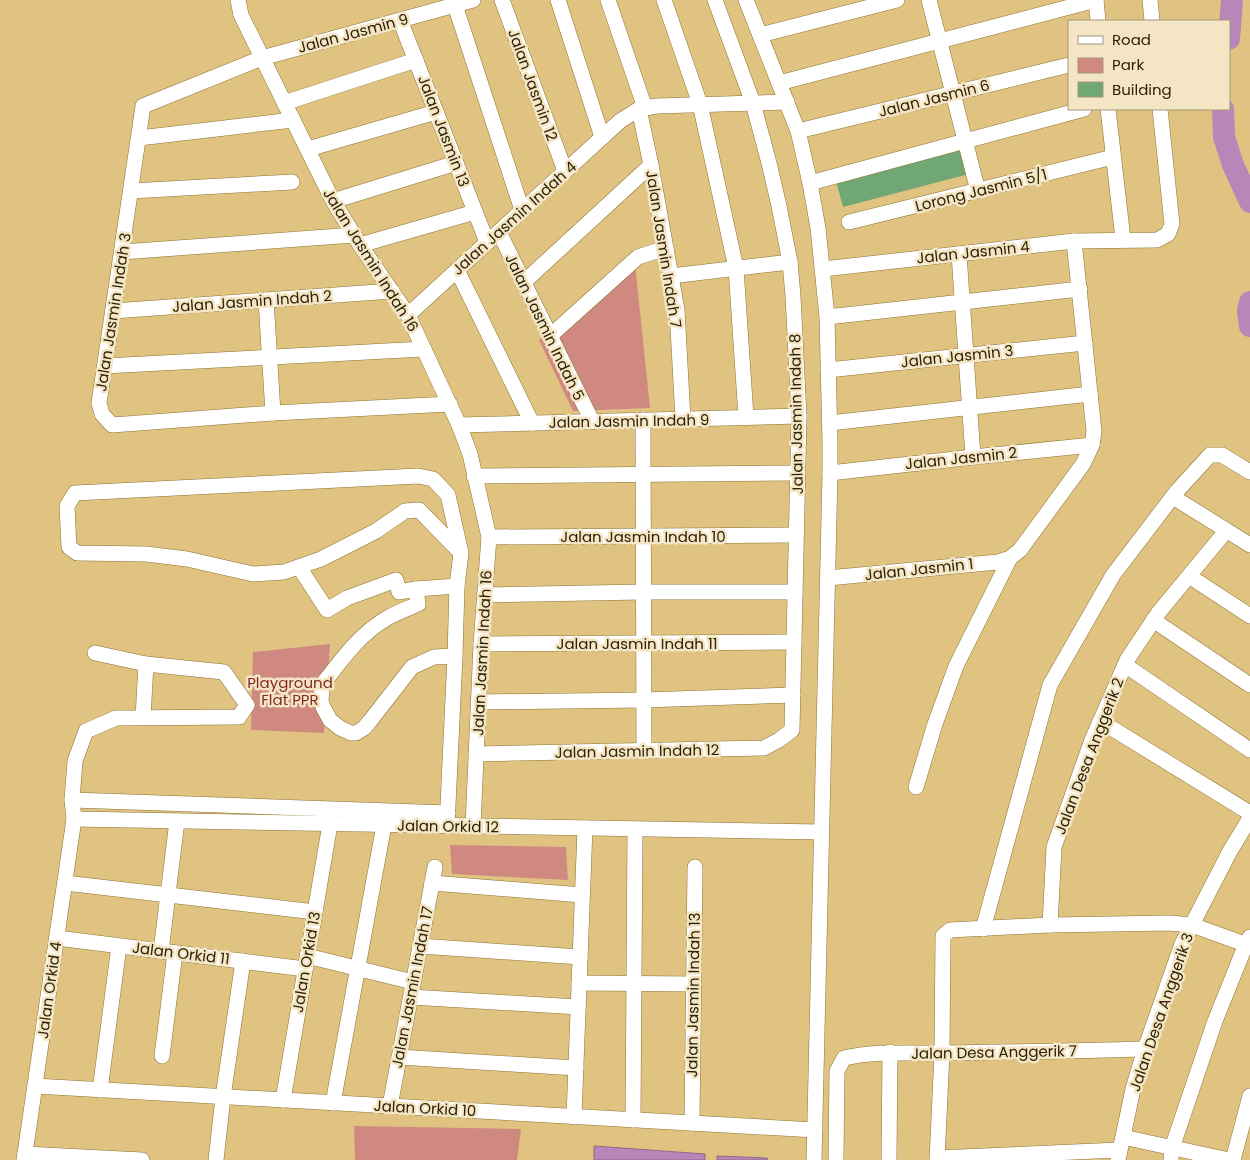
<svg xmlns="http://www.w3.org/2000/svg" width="1250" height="1160" viewBox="0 0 1250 1160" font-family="Poppins,sans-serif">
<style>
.green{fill:#d08981}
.water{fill:#b986b9;stroke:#8f6883}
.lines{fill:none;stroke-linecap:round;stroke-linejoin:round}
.river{stroke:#b986b9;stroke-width:22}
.building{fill:#70a775}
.minor-casing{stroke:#8e7330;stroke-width:16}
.minor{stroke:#fff;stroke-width:15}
.labels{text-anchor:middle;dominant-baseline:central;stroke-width:5;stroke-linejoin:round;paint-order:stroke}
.street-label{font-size:15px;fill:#2d2205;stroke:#f4e5c5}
.park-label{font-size:15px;fill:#842b27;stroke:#f4e5c5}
</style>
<rect width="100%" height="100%" fill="#e0c380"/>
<g class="green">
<path d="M634,254L650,408L573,411L539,340Z"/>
<path d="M330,644L324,733L251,730L253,652Z"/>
<path d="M450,845L566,847L568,880L452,874Z"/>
<path d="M354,1126L521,1129L517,1160H355Z"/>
</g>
<g class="water">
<path d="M594,1146L705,1154V1160H594Z"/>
<path d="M717,1156L767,1158L768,1160H717Z"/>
</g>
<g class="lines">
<g class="river">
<path d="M1229,39L1232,0"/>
<path d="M1223,109L1224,137L1233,165L1250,202"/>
<path d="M1250,302L1248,311L1250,326"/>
</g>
</g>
<path class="building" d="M962,147L969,174L843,207L836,181Z"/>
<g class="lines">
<g class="minor-casing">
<g id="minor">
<path d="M238,0L241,15L333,201L360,245L408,315L459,425L470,454L489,537L481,644L473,826"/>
<path d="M502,0L565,171"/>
<path d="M558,0L602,137"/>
<path d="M608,0L645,108"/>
<path d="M664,0L700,104L736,268L746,417"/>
<path d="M746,0L798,131L810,183L818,228L827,317L830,442V473L814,1160"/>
<path d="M929,0L978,191"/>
<path d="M1096,0L1098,21"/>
<path d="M1150,0L1152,21"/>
<path d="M455,5L522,210"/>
<path d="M400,20L487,242"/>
<path d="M760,35L897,0"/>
<path d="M779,83L1096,0"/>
<path d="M284,103L416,60"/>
<path d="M639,109L651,165L677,310L683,419"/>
<path d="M1108,109L1123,239"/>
<path d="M798,131L1069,65"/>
<path d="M139,138L293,120"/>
<path d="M308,149L436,112"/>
<path d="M810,183L1084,109"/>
<path d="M131,191L292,182"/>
<path d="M333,201L456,163"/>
<path d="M849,222L1113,157"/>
<path d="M499,232L592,421"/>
<path d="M360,245L475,212"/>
<path d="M122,252L354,235"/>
<path d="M959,254L973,457"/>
<path d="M823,269L1074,241L1157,240L1168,234L1172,224L1160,109"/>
<path d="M457,270L532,423"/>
<path d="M671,276L790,262"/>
<path d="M524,282L651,165"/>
<path d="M266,300L273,413"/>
<path d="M113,311L392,291"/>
<path d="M408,315L620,121L639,109L657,106L787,102"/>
<path d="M827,317L1080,289"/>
<path d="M550,336L638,257L666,248"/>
<path d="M105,366L424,349"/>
<path d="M828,370L1085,343"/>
<path d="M450,404L273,413L112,425L102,414L99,403L143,106L262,58L473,0"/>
<path d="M643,420L644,750"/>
<path d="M830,423L1090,394"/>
<path d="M459,425L799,416"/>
<path d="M830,473L973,457L1092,445"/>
<path d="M474,476L798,473"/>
<path d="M1173,497L1250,545"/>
<path d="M489,537L796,535"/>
<path d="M299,567L327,610L347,598L396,580L399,592L416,589L457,586"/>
<path d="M1189,576L1250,616"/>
<path d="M828,578L998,562L1010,558"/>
<path d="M416,589L418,604C409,608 398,612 389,617C362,632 344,656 325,681L322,687L321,701L323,707L330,720L340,728L351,733H356L364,728L370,721L412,667L434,657L455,656"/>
<path d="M485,595L643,592H795"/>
<path d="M1153,620L1250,685"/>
<path d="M481,644L794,642"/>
<path d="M95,653L146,664"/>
<path d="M1125,665L1250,750"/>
<path d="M478,702L643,700L793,695"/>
<path d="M1100,721L1250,813"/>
<path d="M476,754L764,748L779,740L792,730L799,416L793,296L790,262L779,206L769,163L753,103L715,0"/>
<path d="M916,787L935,724L956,666L1010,558L1020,550L1083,464L1092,445L1094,431L1074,241"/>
<path d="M72,800L448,813"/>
<path d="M74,819L822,832"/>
<path d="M447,826L455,656L457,586L461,553L448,495L433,479L418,476L75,493L67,506L69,547L77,553L146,554L187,559L253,574L284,572L321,559L376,531L405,511L419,510L461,553"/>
<path d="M65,883L315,912"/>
<path d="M432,883L582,895"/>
<path d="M1050,925L1054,847L1092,740L1127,660L1159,612L1226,531"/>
<path d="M983,929L1050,685L1113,575L1177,491L1210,455H1222L1250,472"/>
<path d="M57,938L305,969"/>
<path d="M420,946L580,957"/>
<path d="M161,951L177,821"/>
<path d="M307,956L413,982"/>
<path d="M579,983L694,984"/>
<path d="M411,997L578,1007"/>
<path d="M162,1056L175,953"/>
<path d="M399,1057L576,1068"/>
<path d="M35,1086L815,1130"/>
<path d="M100,1090L119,946"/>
<path d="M283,1100L330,824"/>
<path d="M333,1103L384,825"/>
<path d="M390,1106L435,867"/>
<path d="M574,1117L585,828"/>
<path d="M633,1120L635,829"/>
<path d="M692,1123L695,867"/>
<path d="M1123,1137L1229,1160"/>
<path d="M25,1154L142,1160"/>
<path d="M938,1158L1119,1150"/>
<path d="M24,1160L74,819L72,800L75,761L86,731L116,718L239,717L247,705L224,672L146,664L143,718"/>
<path d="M216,1160L223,1097L243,961"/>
<path d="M836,1160L837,1071L844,1058C878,1050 911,1054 946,1053C1012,1052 1078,1051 1145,1049"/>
<path d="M889,1160L890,1052"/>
<path d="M937,1160L942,1053L943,936L950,930L1050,925L1170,923L1192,925L1250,946"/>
<path d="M1118,1160L1133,1089L1145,1049L1182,944L1230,851L1250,818"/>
<path d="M1171,1160L1172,1148L1215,1021L1246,944L1250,937"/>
<path d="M1233,1160L1250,1096"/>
</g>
</g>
<use href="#minor" class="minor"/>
</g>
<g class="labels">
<g class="street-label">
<text transform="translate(353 33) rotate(-15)">Jalan Jasmin 9</text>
<text transform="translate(533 85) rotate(70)">Jalan Jasmin 12</text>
<text transform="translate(934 98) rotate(-14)">Jalan Jasmin 6</text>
<text transform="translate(444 131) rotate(69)">Jalan Jasmin 13</text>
<text transform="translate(981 190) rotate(-14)">Lorong Jasmin 5/1</text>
<text transform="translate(514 218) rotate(-42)">Jalan Jasmin Indah 4</text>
<text transform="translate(664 249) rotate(81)">Jalan Jasmin Indah 7</text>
<text transform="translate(973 252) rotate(-6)">Jalan Jasmin 4</text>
<text transform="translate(371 260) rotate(58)">Jalan Jasmin Indah 16</text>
<text transform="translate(252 301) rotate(-4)">Jalan Jasmin Indah 2</text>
<text transform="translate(113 312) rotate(-81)">Jalan Jasmin Indah 3</text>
<text transform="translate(545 327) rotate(64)">Jalan Jasmin Indah 5</text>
<text transform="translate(957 356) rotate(-6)">Jalan Jasmin 3</text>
<text transform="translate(796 414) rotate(-91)">Jalan Jasmin Indah 8</text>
<text transform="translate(629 421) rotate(-1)">Jalan Jasmin Indah 9</text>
<text transform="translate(961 458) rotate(-6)">Jalan Jasmin 2</text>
<text x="643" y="536">Jalan Jasmin Indah 10</text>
<text transform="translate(919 569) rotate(-6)">Jalan Jasmin 1</text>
<text x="637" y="643">Jalan Jasmin Indah 11</text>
<text transform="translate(482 653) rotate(-87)">Jalan Jasmin Indah 16</text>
<text transform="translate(637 751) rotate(-1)">Jalan Jasmin Indah 12</text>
<text transform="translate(1089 756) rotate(-69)">Jalan Desa Anggerik 2</text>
<text transform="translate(448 826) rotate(1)">Jalan Orkid 12</text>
<text transform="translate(181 953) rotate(7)">Jalan Orkid 11</text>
<text transform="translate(306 962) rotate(-80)">Jalan Orkid 13</text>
<text transform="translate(412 987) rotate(-79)">Jalan Jasmin Indah 17</text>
<text transform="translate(49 990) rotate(-82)">Jalan Orkid 4</text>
<text transform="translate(693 995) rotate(-89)">Jalan Jasmin Indah 13</text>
<text transform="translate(1161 1012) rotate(-71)">Jalan Desa Anggerik 3</text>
<text transform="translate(994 1052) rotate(-1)">Jalan Desa Anggerik 7</text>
<text transform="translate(425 1108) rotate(3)">Jalan Orkid 10</text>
</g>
<g class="park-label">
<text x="290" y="682">Playground<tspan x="290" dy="17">Flat PPR</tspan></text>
</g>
</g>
<rect x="1068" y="20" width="162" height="90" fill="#f4e5c5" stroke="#a49778"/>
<rect x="1078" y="36" width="25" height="8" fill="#ffffff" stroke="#a49778"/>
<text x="1112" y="45" font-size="15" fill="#2d2205">Road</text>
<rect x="1078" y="58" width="25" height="15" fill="#d08981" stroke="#a49778"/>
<text x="1112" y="70" font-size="15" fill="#2d2205">Park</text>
<rect x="1078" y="82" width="25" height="15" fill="#70a775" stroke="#a49778"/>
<text x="1112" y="95" font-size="15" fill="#2d2205">Building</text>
</svg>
